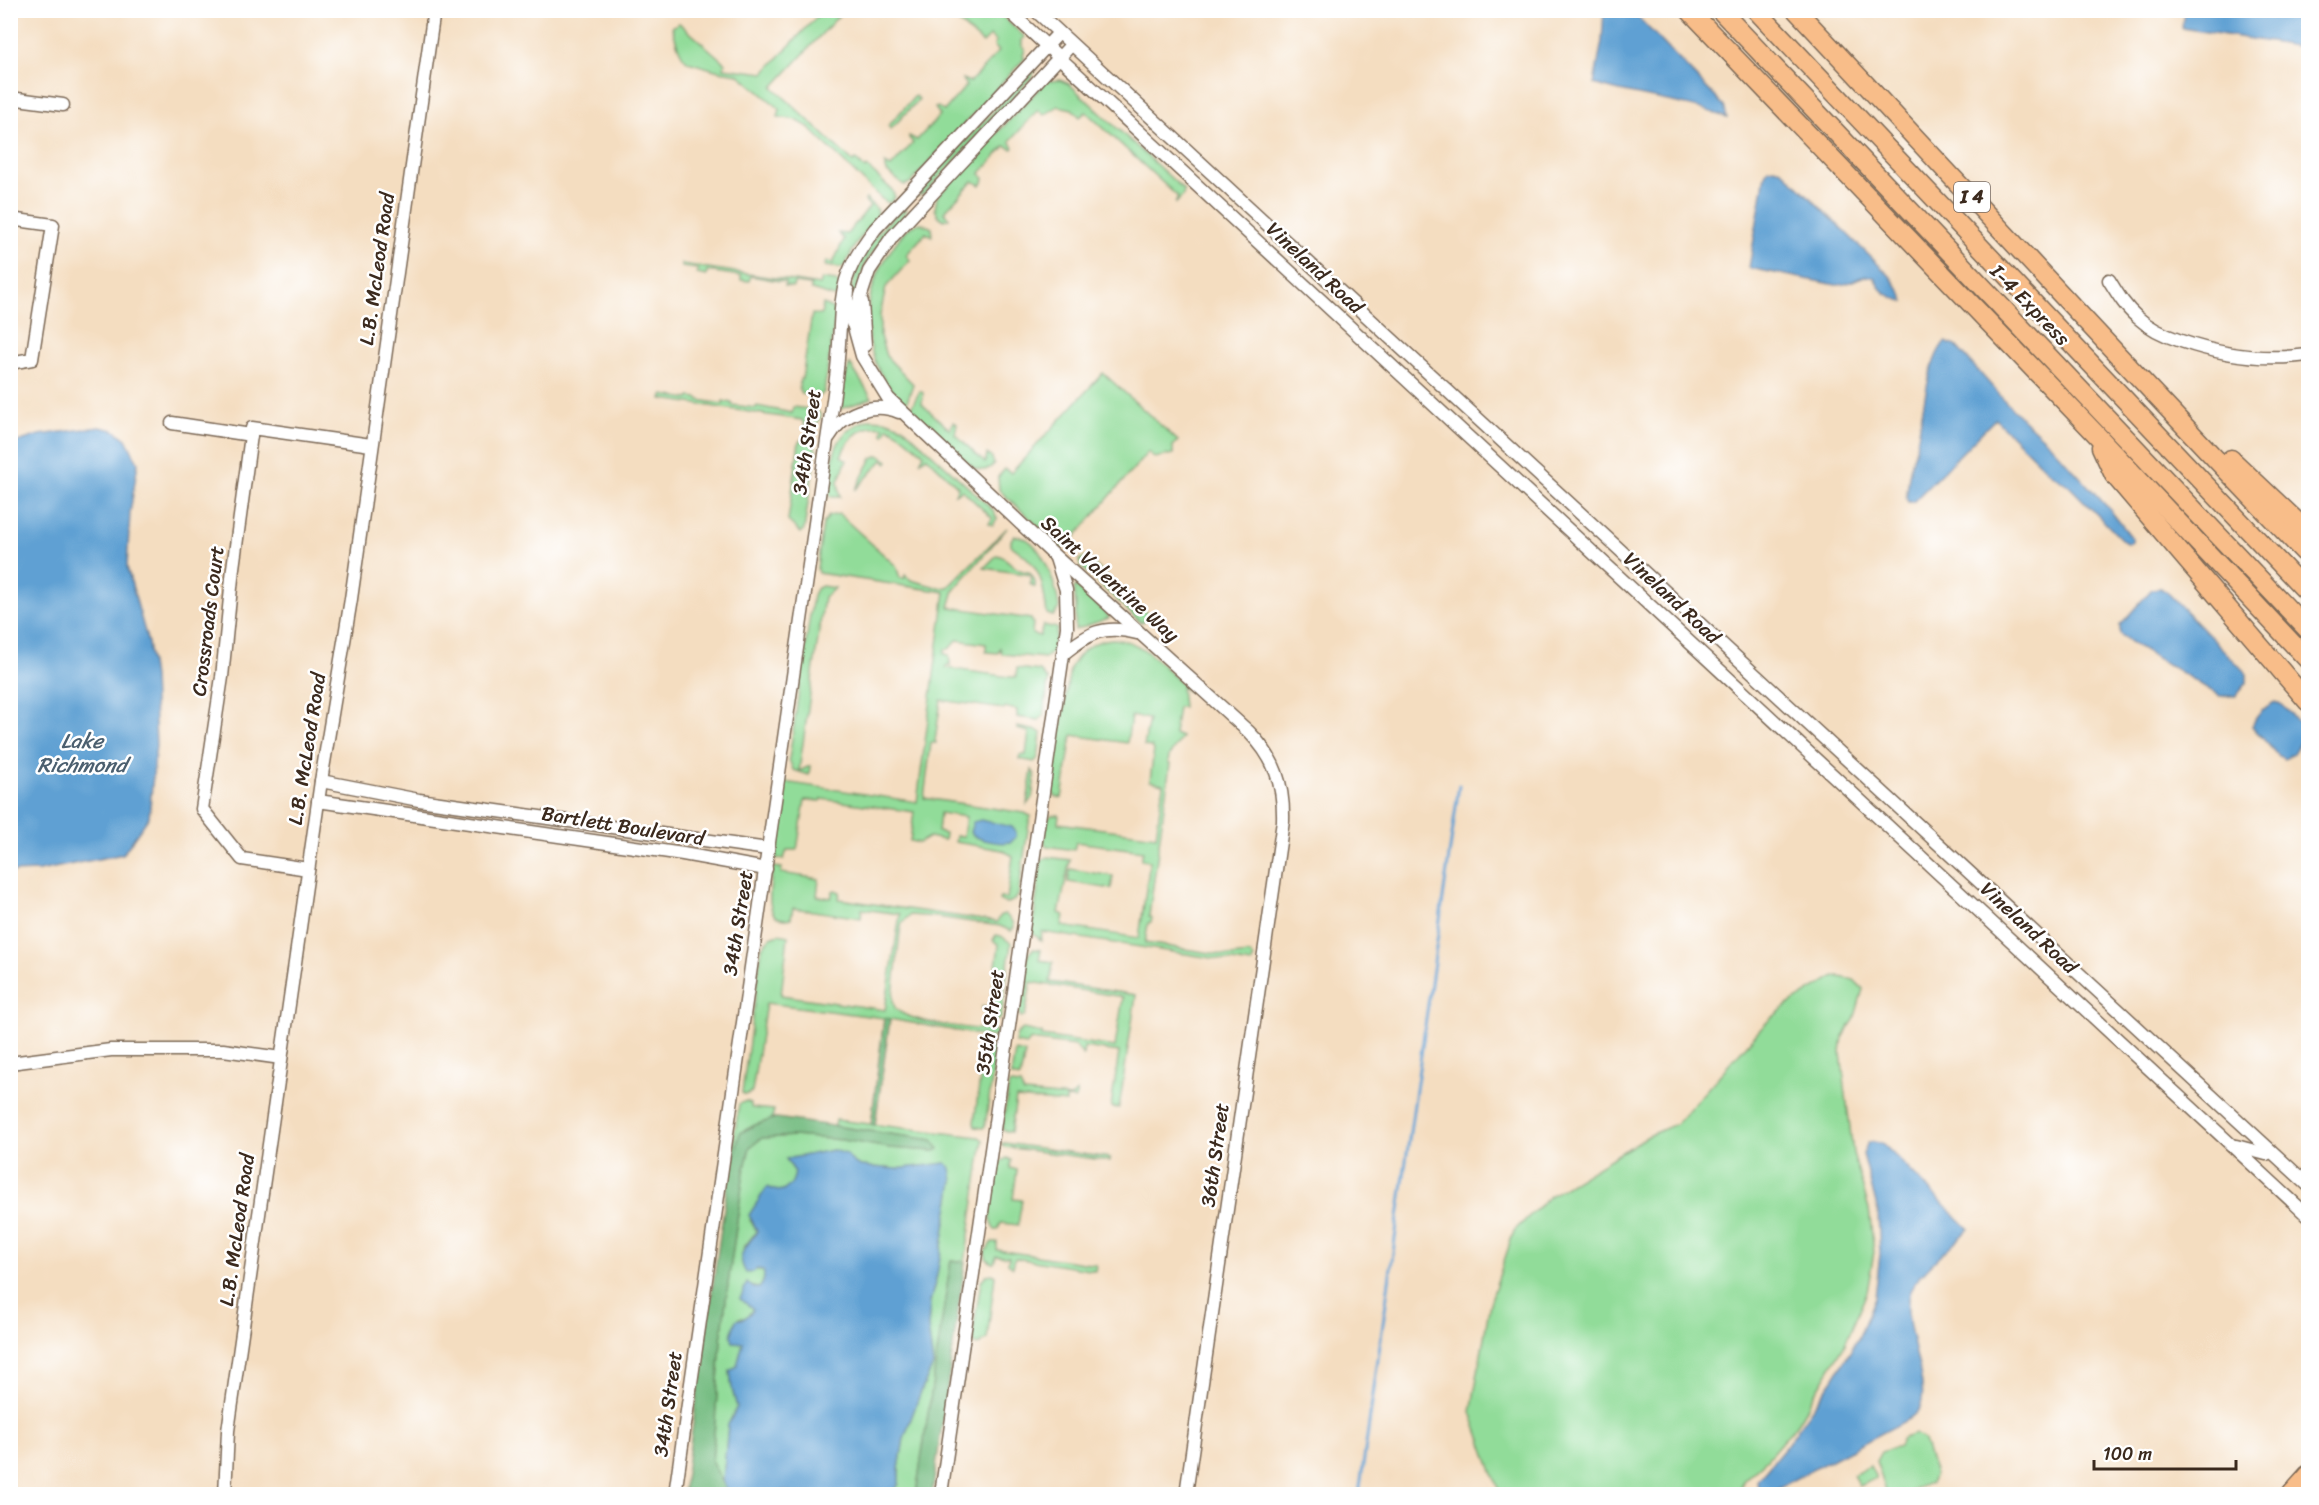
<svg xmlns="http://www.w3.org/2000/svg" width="2319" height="1505" viewBox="0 0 2319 1505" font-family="Sriracha,sans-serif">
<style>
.green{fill:#91dc99;stroke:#66835c;stroke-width:1.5}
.forest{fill:#74bc81;stroke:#587350;stroke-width:1.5}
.water{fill:#5fa0d3;stroke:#4d6578;stroke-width:1.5}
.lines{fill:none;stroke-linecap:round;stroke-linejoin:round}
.stream{stroke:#5fa0d3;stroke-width:3}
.minor-casing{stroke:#7c6957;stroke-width:15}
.major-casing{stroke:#7c6957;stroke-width:20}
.highway-casing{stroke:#7c6957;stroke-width:21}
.minor{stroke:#fff;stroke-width:12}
.major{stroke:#f8bd89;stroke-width:16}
.highway{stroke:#f8bd89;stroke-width:18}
.labels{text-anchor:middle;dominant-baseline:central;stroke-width:5;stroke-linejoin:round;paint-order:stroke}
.shield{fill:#fff;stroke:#766a62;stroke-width:1.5}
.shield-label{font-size:18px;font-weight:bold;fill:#3b2a1e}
.street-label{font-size:20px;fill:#3b2a1e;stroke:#fff}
.water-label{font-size:21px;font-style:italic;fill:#4b5f6f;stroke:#fff}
</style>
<rect width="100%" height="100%" fill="#fff"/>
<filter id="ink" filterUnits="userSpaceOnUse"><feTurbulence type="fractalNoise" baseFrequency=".0167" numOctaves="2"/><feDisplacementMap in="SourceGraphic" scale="12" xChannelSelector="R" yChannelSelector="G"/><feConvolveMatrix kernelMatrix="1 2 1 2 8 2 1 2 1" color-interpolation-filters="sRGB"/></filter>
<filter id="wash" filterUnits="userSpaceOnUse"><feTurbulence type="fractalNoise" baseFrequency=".008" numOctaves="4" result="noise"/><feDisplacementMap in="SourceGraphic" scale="24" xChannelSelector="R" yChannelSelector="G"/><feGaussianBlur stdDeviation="1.35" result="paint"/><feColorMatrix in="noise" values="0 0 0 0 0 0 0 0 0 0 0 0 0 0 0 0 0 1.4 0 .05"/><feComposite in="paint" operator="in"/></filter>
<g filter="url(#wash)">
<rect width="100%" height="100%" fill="#f4ddc0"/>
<g class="green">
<path d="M822,11H843L773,87L853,162L856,160L865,169L867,167L892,190L895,197L890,203L884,201L807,126L796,120L778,117L780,109L738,74L719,71L688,62C678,54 676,38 672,27L679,23L725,63L724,68L764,73Z"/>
<path d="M945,11H996L1025,37L1022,40V46L1025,49L1023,56L1025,58L910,183L904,185L887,172L885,164L891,167L913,143L909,138V136L917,140L940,115L935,108L938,107L944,111L966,86L962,79L970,82L999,51L994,46L996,42L990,36L983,43Z"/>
<path d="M1035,67H1037L1031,78L925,193L918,196L926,183Z"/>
<path d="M1049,78L1050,81L1060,80L1069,84L1184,190L1183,196L1175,204L1178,197L1086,112L1080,117L1072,109L1058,106L1044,115L1038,110L1010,141L1014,147L1013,149L1005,146L980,174L984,178L983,183L980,185L973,181L944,212L949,218L944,220L939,217L935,209L937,197Z"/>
<path d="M915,96L919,99L891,129L888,126Z"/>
<path d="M866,199L877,209L878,217L857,242L845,265L841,268L825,266L826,261L833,263L844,239L838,233L847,234L870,206L865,201Z"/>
<path d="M905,209L907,210C898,227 880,239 870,256C860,270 860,286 854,302L850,296C855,263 875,227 905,209Z"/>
<path d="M921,223L932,228V236L926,233L906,255L910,260L886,287L880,315V336L886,356L913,384L906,405C859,363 857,300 891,250C898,239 907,225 921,223Z"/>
<path d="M682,264L820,285L822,279L836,281L840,285L838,295L834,297L811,290V285L794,283L793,287L785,286V282L751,276L749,281L741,280V276L707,271L706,276L697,274L698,269L682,267Z"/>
<path d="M823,304L834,309L836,313L824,392L819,397L802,394L799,389L800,379H802L812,314L821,315Z"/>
<path d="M850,364L872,398L841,409L844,380Z"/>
<path d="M1103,373L1178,441L1173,445V454L1155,458L1148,452L1069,544L1062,548L999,490L998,477L1005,469L1011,473Z"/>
<path d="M920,391L923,393L922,404L950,430L953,422L957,424L955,434L985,463L987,454L992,458L994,464C989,470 982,472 974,468L910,409Z"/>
<path d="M663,395L689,399L690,397L698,398L699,400L723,404V401L732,403V405L756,408L757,406L792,413L793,407L817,410L821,416L816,425L805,426L802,420L662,399Z"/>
<path d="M870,419L885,420L903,427L994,511L997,519L993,525L989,524L992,518L962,490L955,494L958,487L927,457L920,462L924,454L900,434L888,427L884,435L882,433L883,427C862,424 849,437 841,456L847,460L838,481L840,497H831L828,492C833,459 831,431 870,419Z"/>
<path d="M802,439L812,441L816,449L804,530L801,533L788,521L799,442Z"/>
<path d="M879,455L888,461L887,463L883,460L855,490L872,458Z"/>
<path d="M839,514L896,566L900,578H905V575L911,580L940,588L948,587L1007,528L954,590L949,607L1031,619L1033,623L1032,634L1040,636L1043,625L1057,628L1054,650L1045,658L1002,654L1000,648L998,653L986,652V644L957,640L949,649H945L944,654L949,655L950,665H947L946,668L1009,677H1016L1017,668L1040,671L1048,680L1044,715L1039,720L1017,717V710L1005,707L1004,709L941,700L935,740L936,743H931L924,798L1025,813L1030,816L1018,896C1013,902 1006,906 999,900L1000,898H1007L1013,856L1002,850L955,842L956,836H963L966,817L940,813L938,832L945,834L944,840L929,837L919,843L910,841L914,812L822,799L821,801L805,800C802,818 800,832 797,850H787L784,859L775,858L785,782L917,802L945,592L818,573L817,568L823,524L829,516Z"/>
<path d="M1014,536C1041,534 1057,587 1059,608L1053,616L1047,614C1044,593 1043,572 1026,557C1021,552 1016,550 1011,545V540Z"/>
<path d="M997,555C1009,557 1014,572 1029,572C1033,576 1036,582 1035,587L1030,584L1031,575L984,568Z"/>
<path d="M1086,557L1147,613L1148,617L1144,622H1140L1080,566L1079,560Z"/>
<path d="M822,586L835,588L824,597L799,771L810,766L809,775L793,770L789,759L813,595L816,589Z"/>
<path d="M1076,586L1109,616V618L1075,630L1076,607L1074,588Z"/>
<path d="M1113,639C1144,640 1163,667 1184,686L1188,692L1182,687L1181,688L1183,707H1178L1174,734L1182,737L1169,756L1168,763L1170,764L1149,916L1152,918L1151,922L1148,923L1145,943L1231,956L1250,954L1254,958L1251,964L1042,932L1041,940L1032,933L1041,861L1047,857L1070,860L1059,913L1064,915L1062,926L1139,938L1150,861L1141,860L1143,851L1076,842L1074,850L1046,846L1044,841L1048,818L1052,815H1059L1058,823L1156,836L1163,784L1150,781L1154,750L1152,747L1144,746L1149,719L1131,716L1127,743L1072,735L1062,798L1055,796L1051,789L1070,669C1079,651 1093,640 1113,639Z"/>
<path d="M1017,727L1038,731L1041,733L1038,758L1034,762L1019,759L1020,755H1026L1029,732L1017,729Z"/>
<path d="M1032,770L1035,775L1032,799L1027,804Z"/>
<path d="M773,867L782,868L781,873L819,879L817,896L831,898L833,891L835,890L840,892L839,899L997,922L1001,915L1005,914L1013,922L1014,927L1011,931L1000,926L937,917L910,915L902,923L900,932L893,995C893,1002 893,1008 900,1012C919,1024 971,1029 994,1030L998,1033V1038L884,1018L766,1003L752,1092L746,1095L742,1093L762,947L771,937L779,934L788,936L781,995L885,1010L900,914L862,909L861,918L793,908L791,918C761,926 771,882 773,867Z"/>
<path d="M1070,869L1113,876L1111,889L1068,882Z"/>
<path d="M996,935L1001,936L1011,943L1001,1018L996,1021L984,1013L982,1007L990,1008L999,945L993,940Z"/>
<path d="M1033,949L1041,950L1039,960L1053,962L1050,982L1136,995L1119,1108L1111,1107L1119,1052L1084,1047L1083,1055L1075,1046L1031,1040L1026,1045L1015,1043L1017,1034L1023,1029L1042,1033V1036L1115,1047L1123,997L1031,982L1025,1016L1021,1017L1019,1013L1028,954Z"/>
<path d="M1835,976L1854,980L1863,989L1854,1020L1843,1036L1841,1053L1853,1153L1869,1209L1874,1252L1867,1292L1845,1344L1797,1424L1767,1459L1743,1481L1740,1493L1738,1494H1500L1471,1412L1490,1303L1514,1231L1550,1196L1648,1136L1676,1124L1766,1023L1787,1005Z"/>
<path d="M990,1046L995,1048L996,1053L985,1126L983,1128L975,1127L974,1123L984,1051Z"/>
<path d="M1015,1051L1025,1053L1020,1078L1011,1076Z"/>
<path d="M1009,1084L1020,1085L1024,1093L1071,1097L1077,1092L1076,1099L1066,1098V1103L1016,1098L1011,1132L1002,1130Z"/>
<path d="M746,1101L750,1103L752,1108L774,1110L772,1118H776L755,1125L740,1133L728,1180L739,1104Z"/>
<path d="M836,1120L979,1137L983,1140L965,1262L951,1260L916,1494H891L899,1484V1469L904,1438L920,1394L933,1365L928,1327L930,1302L937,1275L953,1181L946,1163L896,1169L861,1166L854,1163L846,1154L833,1150L786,1159L795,1172C793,1186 787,1193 772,1190L750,1220L757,1231L743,1248L755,1270H763C765,1277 764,1283 759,1288L749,1286L752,1311L745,1318H739L733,1342H742L743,1344L737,1366L730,1371L732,1389L737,1407L728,1425L723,1481L715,1471L712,1462L721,1340L728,1284L744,1172L750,1147L762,1138L794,1136L843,1140L890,1148L935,1151L932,1140L835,1126Z"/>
<path d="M1004,1143L1110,1158V1161L1005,1147L1001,1144Z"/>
<path d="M1007,1158L1011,1160L1010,1168L1017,1170L1013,1199L1022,1200L1018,1225L1001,1223L998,1230H995C984,1219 994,1183 997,1168L1000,1162Z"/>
<path d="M992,1242H997V1250L1096,1265L1095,1271L1015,1258L1013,1267L1008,1263L1009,1257L996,1256L994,1263H992L986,1258L985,1252Z"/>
<path d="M993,1274L995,1276L987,1339L979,1345L975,1344L972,1338L981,1281L986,1275Z"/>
<path d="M1915,1434L1924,1440L1935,1475L1931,1483L1913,1489L1910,1494H1887L1876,1461L1881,1452L1899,1446L1903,1438Z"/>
<path d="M1870,1466L1876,1478L1859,1486L1853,1475Z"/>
</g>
<g class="forest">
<path d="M884,1018L890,1019L875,1125H871Z"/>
<path d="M776,1118L932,1140L939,1149L935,1151L890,1148L843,1140L794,1136L762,1138L750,1147L744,1172L728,1284L721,1340L712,1462L729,1494H683L728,1180L740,1133L755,1125Z"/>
<path d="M951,1260L965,1262L932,1494H916Z"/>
</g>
<g class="water">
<path d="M1604,11H1632L1724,106L1727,118C1685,100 1637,98 1594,84L1602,41Z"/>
<path d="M2184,11H2308V48L2182,28Z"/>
<path d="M1774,168L1782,170L1890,276L1901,292L1905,302C1891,297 1879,293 1875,278C1861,271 1853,286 1836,285L1749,268L1765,175L1768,169Z"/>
<path d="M1945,342L1956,346L2013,410L2049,443L2111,511L2132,538V542L2128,544L2123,541L2068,485L2050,473L1995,419L1913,502H1908L1906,498C1908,488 1908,479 1910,470C1911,462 1915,454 1916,447C1922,421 1927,360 1945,342Z"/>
<path d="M100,427L114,430L126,439L138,463L130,513L127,567L148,643L153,677L156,745L149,817L123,854L39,871L11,872V444L39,435Z"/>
<path d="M2160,588L2167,592L2247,674V683L2236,696H2220L2130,642L2120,634V625L2152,589Z"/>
<path d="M2275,702C2287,707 2299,721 2305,734L2293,753L2285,759L2278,756L2252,726C2256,716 2264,707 2275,702Z"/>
<path d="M981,820L1012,827L1016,832V837L1011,842C1000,844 977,841 970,832L973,822Z"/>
<path d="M1868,1142L1882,1143L1969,1229C1955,1242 1913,1278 1909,1294C1901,1324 1933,1388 1919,1409C1917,1413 1912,1416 1909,1419L1774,1490H1758L1757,1480L1786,1446L1833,1379L1858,1339L1875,1297L1880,1254L1878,1212L1863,1154Z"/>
<path d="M833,1150L846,1154L854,1163L861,1166L896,1169L946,1163L951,1168L953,1181L937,1275L930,1302L928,1327L933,1365L920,1394L904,1438L899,1469V1484L891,1494H793C787,1491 782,1490 775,1494H729L723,1481L728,1425L737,1407L732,1389L730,1371L737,1366L743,1343L733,1342L731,1335L736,1320L745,1318L752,1311V1308L740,1299L747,1283L754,1288H759C764,1283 765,1277 763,1270L757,1269L753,1272L746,1273C734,1252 748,1247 757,1231L749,1215L767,1187C783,1196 793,1187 795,1172L786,1159Z"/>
</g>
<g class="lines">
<path class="stream" d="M1359,1494L1459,785"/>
</g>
</g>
<g filter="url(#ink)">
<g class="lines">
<g class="minor-casing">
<g id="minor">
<path d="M1008,10L2308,1216"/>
<path d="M1035,10L2308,1185"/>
<path d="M10,98L63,105"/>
<path d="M10,219L53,225L32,359L10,363"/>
<path d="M2109,280C2117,293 2125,307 2137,317C2149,328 2166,336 2181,341C2224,356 2264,361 2308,355"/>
<path d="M848,291L847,302L862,356L888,398L1056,557L1249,732C1275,758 1284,785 1283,821L1186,1494"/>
<path d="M862,302L865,345"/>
<path d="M852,323L869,271L892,237L1071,45"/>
<path d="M172,423L251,435"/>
<path d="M829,437C842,413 873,401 899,412"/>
<path d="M1063,654C1089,633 1103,624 1137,633"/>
<path d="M321,781L419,800L768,849"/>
<path d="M318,801L683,854L766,869"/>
<path d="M308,869L242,859L202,809L222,677L233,568L252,428L371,445"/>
<path d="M10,1063L111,1050H223L281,1058"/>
<path d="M2236,1146L2266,1154L2271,1151"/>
<path d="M225,1494L228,1431L321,781L351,599L434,10"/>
<path d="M675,1494L827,440C831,413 836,385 838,358C843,298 835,281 875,229L1059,33"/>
<path d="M941,1494L1067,627L1066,590L1056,558"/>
</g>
</g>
<g class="major-casing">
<path id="major" d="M2290,1494L2308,1474"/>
</g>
<g class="highway-casing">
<g id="highway">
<path d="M1689,10L2094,432L2308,660"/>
<path d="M1720,10L2308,630"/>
<path d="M1756,10L2308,593"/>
<path d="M1796,10C1967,192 2135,376 2308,556"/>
<path d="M2101,447L2114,475L2308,702"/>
<path d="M2231,459L2308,532"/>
</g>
</g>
<use href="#minor" class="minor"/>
<use href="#major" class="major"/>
<use href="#highway" class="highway"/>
</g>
</g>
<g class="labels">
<rect class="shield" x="1954" y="182" width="36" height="30" rx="4.5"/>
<g class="shield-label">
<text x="1972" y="197">I 4</text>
</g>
<g class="street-label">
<text transform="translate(1315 268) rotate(43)">Vineland Road</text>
<text transform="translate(377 269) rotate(-82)">L.B. McLeod Road</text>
<text transform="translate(2030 305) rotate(46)">I-4 Express</text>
<text transform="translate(807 442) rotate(-82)">34th Street</text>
<text transform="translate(1110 579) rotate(42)">Saint Valentine Way</text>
<text transform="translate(1672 598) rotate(43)">Vineland Road</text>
<text transform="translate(208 621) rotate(-83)">Crossroads Court</text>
<text transform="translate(307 749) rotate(-81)">L.B. McLeod Road</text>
<text transform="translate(623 826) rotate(9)">Bartlett Boulevard</text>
<text transform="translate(738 923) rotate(-81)">34th Street</text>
<text transform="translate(2029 928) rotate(43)">Vineland Road</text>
<text transform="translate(990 1022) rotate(-82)">35th Street</text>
<text transform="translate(1215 1155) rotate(-82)">36th Street</text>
<text transform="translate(237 1230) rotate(-82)">L.B. McLeod Road</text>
<text transform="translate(668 1404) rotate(-82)">34th Street</text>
</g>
<g class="water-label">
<text x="82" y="741">Lake<tspan x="82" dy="24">Richmond</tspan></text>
</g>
</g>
<rect width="2319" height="1505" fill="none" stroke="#fff" stroke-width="36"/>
<path d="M2094 1460v9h142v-9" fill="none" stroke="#3b2a1e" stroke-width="3"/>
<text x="2103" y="1460" font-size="18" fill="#3b2a1e" stroke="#ffffff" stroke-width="4.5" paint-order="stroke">100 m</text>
</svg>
